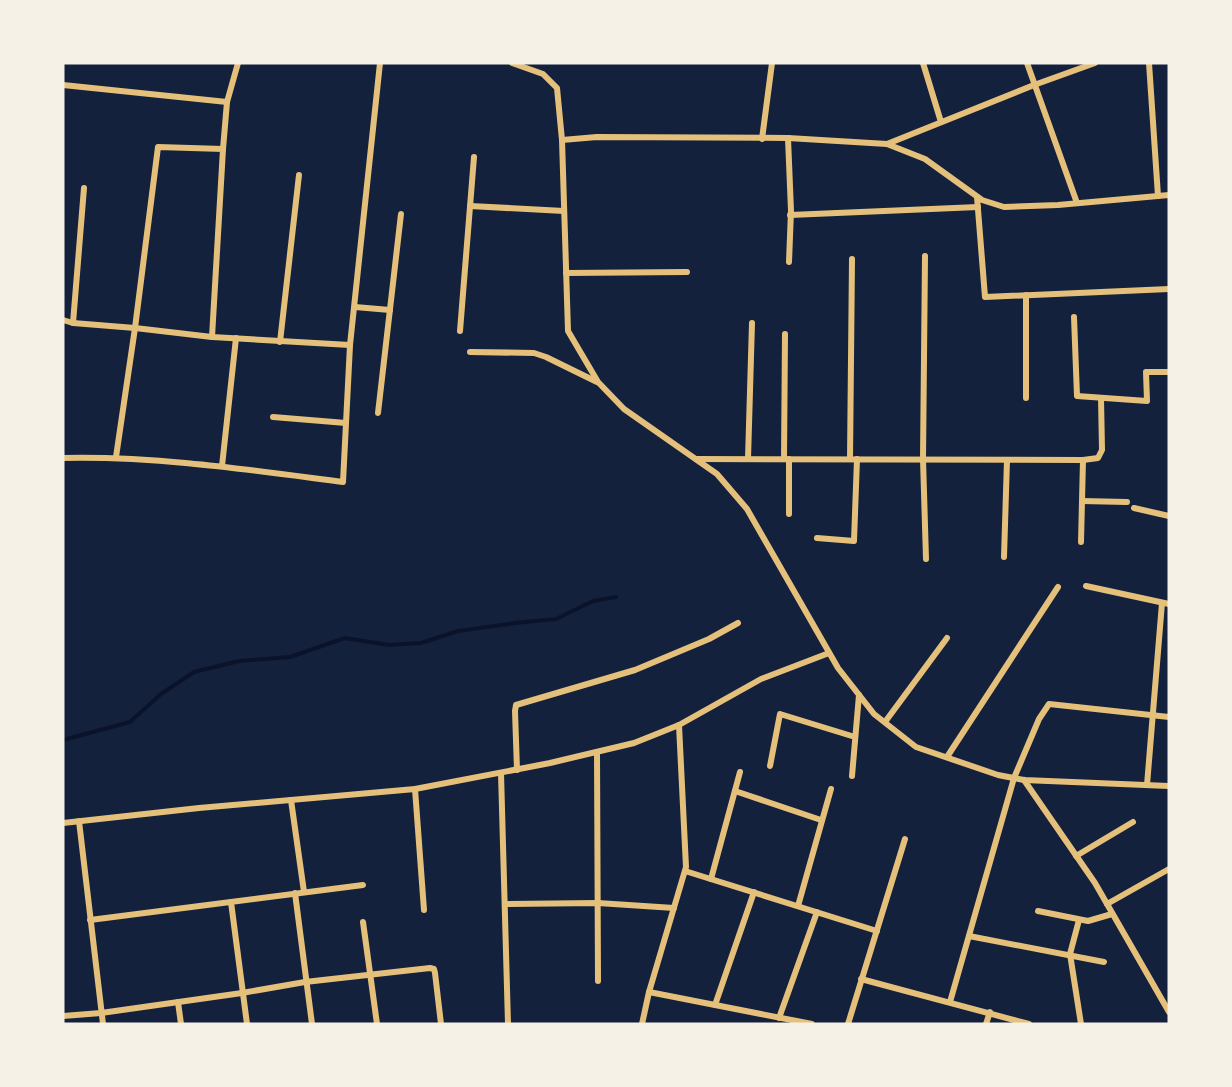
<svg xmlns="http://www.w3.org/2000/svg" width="1232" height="1087" viewBox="0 0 1232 1087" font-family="'Varela Round',sans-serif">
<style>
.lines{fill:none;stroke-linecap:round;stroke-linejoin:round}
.stream{stroke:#0b132b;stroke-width:4}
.minor{stroke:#e5c07b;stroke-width:6}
</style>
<rect width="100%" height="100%" fill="#14213d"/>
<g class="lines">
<path class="stream" d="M63,740L130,722L161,694L194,672L239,661L290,657L345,638L389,645L421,643L458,631L515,623L556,619L593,601L616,597"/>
<g class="minor">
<path d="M512,63L543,74L557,88L562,140L568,331L598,382L624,409L717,474L747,509L838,668L874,714L916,747L998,775L1024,780L1169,786"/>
<path d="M923,63L941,122"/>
<path d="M1027,63L1077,203"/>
<path d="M1149,63L1158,196"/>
<path d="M63,85L227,102L223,149"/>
<path d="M227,102L238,63"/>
<path d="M788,138L791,211L789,262"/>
<path d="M762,139L772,63"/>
<path d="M562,140L597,137L788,138L887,144L925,159L982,200L1004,207L1058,205L1169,195"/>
<path d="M887,144L1034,85L1095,63"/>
<path d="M977,197L985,297L1169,289"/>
<path d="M470,206L564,211"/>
<path d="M790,215L978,207"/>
<path d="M925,256L923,459L926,559"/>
<path d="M566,273L687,272"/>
<path d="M1026,295V398"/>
<path d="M355,307L390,310"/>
<path d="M1074,317L1077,396L1147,401L1146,372H1169"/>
<path d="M63,320L73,323L135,328L212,337L350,345"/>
<path d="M73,323L84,188"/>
<path d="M460,331L474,157"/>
<path d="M280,342L299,175"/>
<path d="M470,352L534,353L546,357L597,382"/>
<path d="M378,413L401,214"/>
<path d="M273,417L346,423"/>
<path d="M116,457L135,328L158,147L223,149L212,337"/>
<path d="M63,458C157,456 250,470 343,482L350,345L380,63"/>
<path d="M696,459L1083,460L1098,458L1102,450L1101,398"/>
<path d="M748,459L752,323"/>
<path d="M784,459L785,334"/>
<path d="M789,459V514"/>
<path d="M850,459L852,259"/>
<path d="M222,466L236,338"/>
<path d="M1082,501L1127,502"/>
<path d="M1134,508L1169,516"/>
<path d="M817,538L854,541L857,459"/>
<path d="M1081,542L1083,460"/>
<path d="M1004,557L1007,460"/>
<path d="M1086,586L1169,604"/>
<path d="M885,722L947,638"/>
<path d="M597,752L598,981"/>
<path d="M947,757L1058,587"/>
<path d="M770,766L780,714L855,737"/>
<path d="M517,770L515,711L516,705L635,670L709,639L738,623"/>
<path d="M501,773L508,1024"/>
<path d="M852,776L859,695"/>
<path d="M1024,780L1095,883L1169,1012"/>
<path d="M1147,785L1162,603"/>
<path d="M415,789L424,910"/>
<path d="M735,791L821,820"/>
<path d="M291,800L304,892"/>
<path d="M79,821L103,1024"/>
<path d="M63,823L199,808L415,789L550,763L634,743L679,725L761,679L829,653"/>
<path d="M1076,856L1133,822"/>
<path d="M685,871L877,931"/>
<path d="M711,879L740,772"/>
<path d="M295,893L312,1024"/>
<path d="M231,902L247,1024"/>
<path d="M505,904L598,903L674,908"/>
<path d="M1107,904L1169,869"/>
<path d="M798,906L831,789"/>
<path d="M1038,911L1088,921L1112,914"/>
<path d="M90,920L363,885"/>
<path d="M1079,920L1070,954L1081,1024"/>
<path d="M363,922L377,1024"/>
<path d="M969,936L1104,962"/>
<path d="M861,979L1029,1024"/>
<path d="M649,992L812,1024"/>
<path d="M178,1002L181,1024"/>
<path d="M950,1002L1014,778L1039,719L1049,704L1169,717"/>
<path d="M715,1005L754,892"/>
<path d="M63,1016L101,1013L242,993L305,982L430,968L434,969L435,973L441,1024"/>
<path d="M779,1018L817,912"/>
<path d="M642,1024L649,992L686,867L679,725"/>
<path d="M848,1024L905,839"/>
<path d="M986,1024L990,1012"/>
</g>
</g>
<rect width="1232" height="1087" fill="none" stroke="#f6f1e7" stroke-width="129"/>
</svg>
